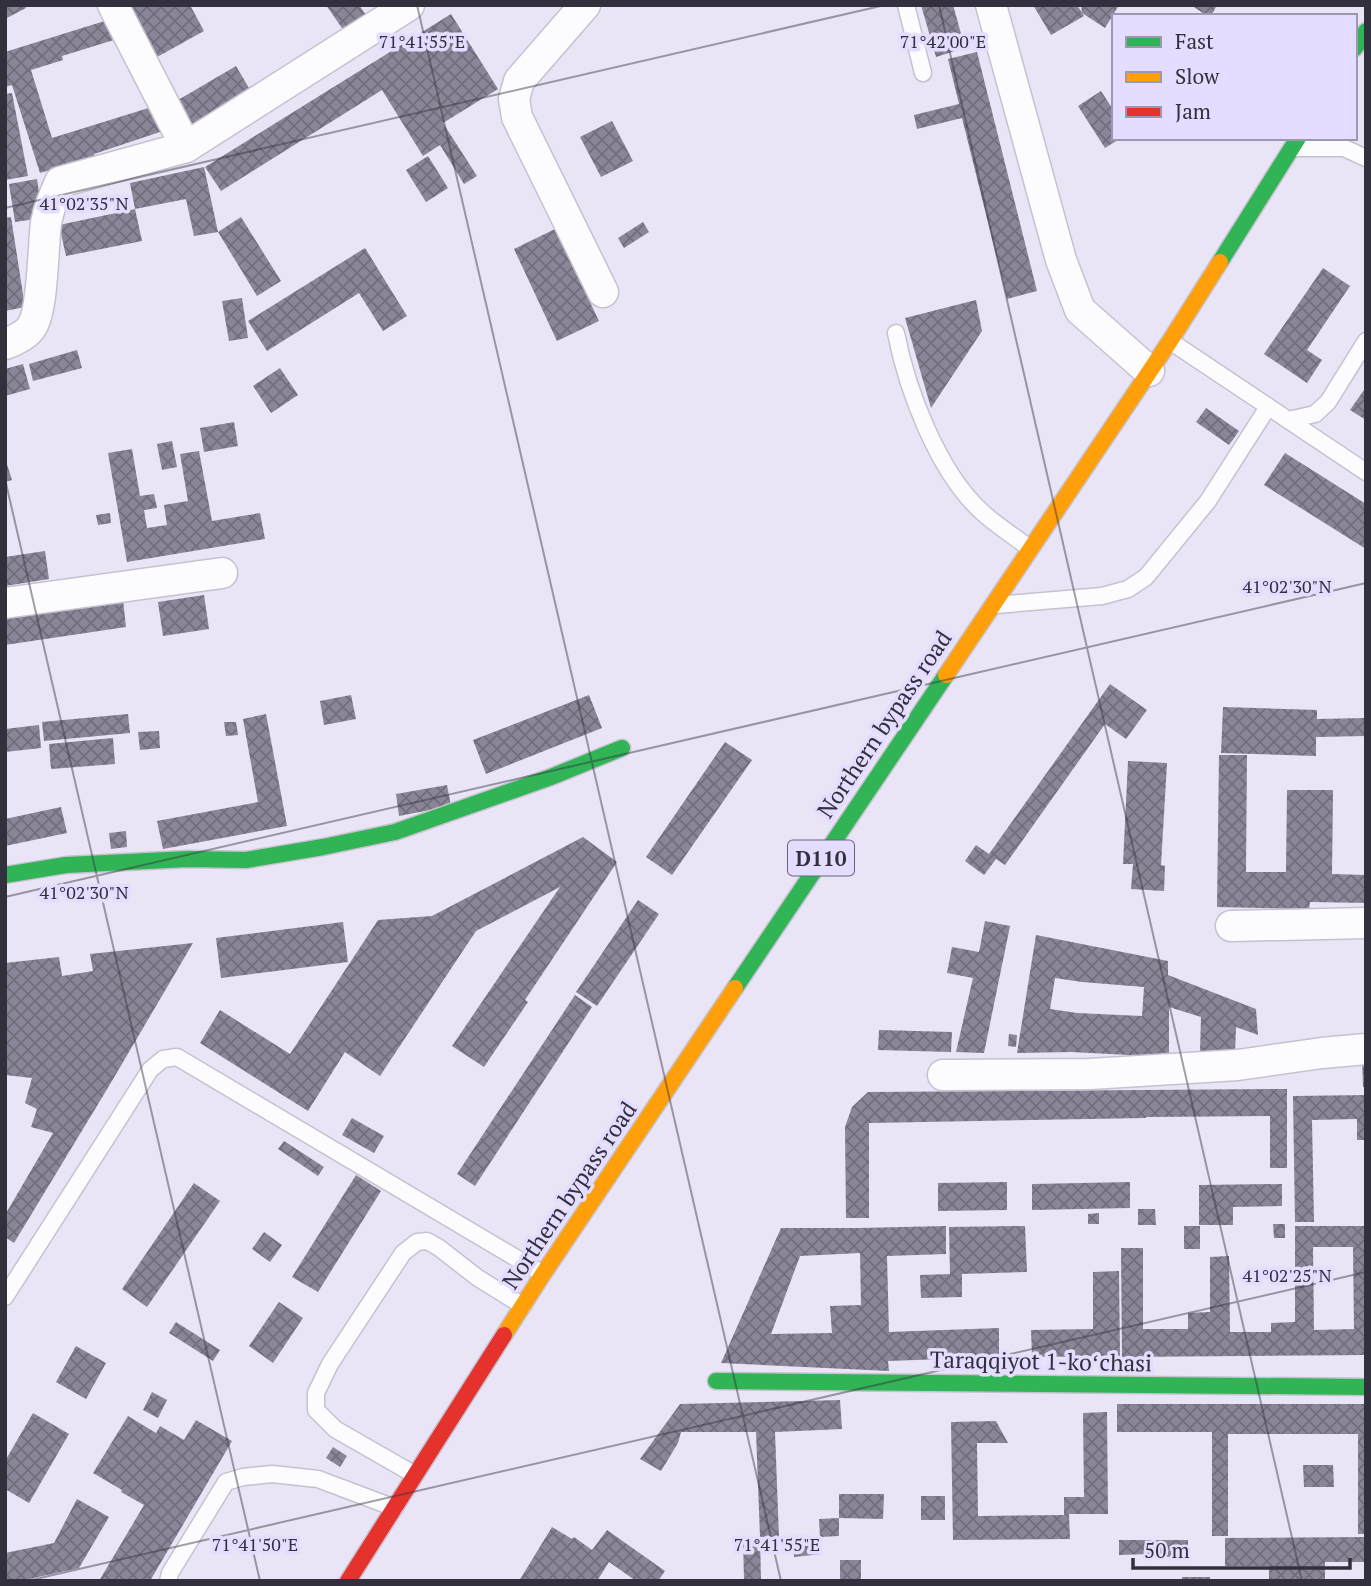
<svg xmlns="http://www.w3.org/2000/svg" width="1371" height="1586" viewBox="0 0 1371 1586" font-family="'PT Serif',serif">
<style>
.building{fill:url(#building-cross-hatch);fill-rule:evenodd}
.lines{fill:none;stroke-linecap:round;stroke-linejoin:round}
.lane-casing{stroke:#c5c2d0;stroke-width:19}
.street-casing{stroke:#c5c2d0;stroke-width:33}
.fast-casing{stroke:#c5c2d0;stroke-width:19}
.slow-casing{stroke:#c5c2d0;stroke-width:19}
.jam-casing{stroke:#c5c2d0;stroke-width:19}
.lane{stroke:#fcfbfe;stroke-width:16}
.street{stroke:#fcfbfe;stroke-width:30}
.fast{stroke:#30b455;stroke-width:16}
.slow{stroke:#ff9f0a;stroke-width:16}
.jam{stroke:#e5322d;stroke-width:16}
.ticks{fill:none;stroke:#33303d;stroke-width:2;stroke-opacity:0.45}
.labels{text-anchor:middle;dominant-baseline:central;stroke-width:7;stroke-linejoin:round;paint-order:stroke}
.shield{fill:#e4ddff;stroke:#686477;stroke-width:2}
.shield-label{font-size:21px;font-weight:bold;fill:#33303d}
.street-label{font-size:23px;fill:#33303d;stroke:#e4ddff}
.ticks-label{font-size:18px;text-anchor:middle;fill:#33303d;stroke:#e4ddff;stroke-width:7;stroke-linejoin:round;paint-order:stroke}
</style>
<defs>
<pattern id="building-cross-hatch" width="8" height="8" patternUnits="userSpaceOnUse" patternTransform="scale(1.75)"><rect width="8" height="8" fill="#8a8597"/><path d="M0 0l8 8M0 8l8-8" fill="none" stroke="#716d7c"/></pattern>
</defs>
<rect width="100%" height="100%" fill="#e9e5f7"/>
<g class="building">
<path d="M5,5H25L26,8L5,19Z"/>
<path d="M117,5H190L204,31L148,62Z"/>
<path d="M326,5H359L366,15L344,31Z"/>
<path d="M921,5H953L965,48L936,57Z"/>
<path d="M1033,5H1077L1084,16L1051,35Z"/>
<path d="M1081,5H1119L1105,28L1082,13Z"/>
<path d="M1191,5H1217L1211,16H1207Z"/>
<path d="M451,14L498,89L443,123L477,176L464,184L440,145L423,156L382,90L221,191L205,167Z"/>
<path d="M111,19L117,39L62,56L63,60L31,70L52,138L155,106L163,131L94,154L95,156L40,173L12,85L5,87V52Z"/>
<path d="M977,52L1037,291L1007,299L962,118L917,129L914,115L959,104L948,59Z"/>
<path d="M236,66L252,93L189,130L173,103Z"/>
<path d="M1101,91L1114,111V138H1121L1105,148L1078,106Z"/>
<path d="M12,93L28,176L5,180V94Z"/>
<path d="M612,121L633,161L601,177L580,137Z"/>
<path d="M428,156L448,188L426,202L406,170Z"/>
<path d="M204,167L218,232L194,236L186,199L135,209L130,183Z"/>
<path d="M37,179L43,218L15,222L9,184Z"/>
<path d="M135,209L142,241L66,256L59,225Z"/>
<path d="M11,217L25,307L5,311V218Z"/>
<path d="M241,217L281,281L257,296L218,232Z"/>
<path d="M643,222L649,232L624,248L618,238Z"/>
<path d="M555,229L599,321L557,341L514,249Z"/>
<path d="M365,248L407,316L383,331L359,293L267,351L248,321Z"/>
<path d="M1323,268L1350,286L1307,350L1322,360L1307,383L1264,354Z"/>
<path d="M242,298L248,338L229,341L222,301Z"/>
<path d="M976,300L982,331L931,408L905,318Z"/>
<path d="M77,350L82,368L33,381L29,364Z"/>
<path d="M23,364L30,389L5,396V369Z"/>
<path d="M280,368L298,395L271,413L253,386Z"/>
<path d="M1366,387V420L1350,410Z"/>
<path d="M1206,408L1239,431L1229,445L1196,422Z"/>
<path d="M234,422L238,446L204,452L200,428Z"/>
<path d="M172,441L177,467L162,470L157,444Z"/>
<path d="M132,449L140,496L154,494L157,508L144,510L147,528L167,525L164,505L188,501L180,454L199,451L212,521L260,513L265,539L127,562L108,453Z"/>
<path d="M1285,453L1366,504V549L1264,485Z"/>
<path d="M5,458L12,480L5,482Z"/>
<path d="M110,513L111,523L98,525L96,515Z"/>
<path d="M45,551L49,579L5,586V557Z"/>
<path d="M204,595L209,629L163,636L158,602Z"/>
<path d="M123,600L126,627L5,645V616Z"/>
<path d="M1110,684L1147,710L1126,739L1105,724L1005,865L996,859L984,875L965,861L976,845L989,854Z"/>
<path d="M351,695L356,719L324,725L320,701Z"/>
<path d="M589,695L602,728L486,774L473,740Z"/>
<path d="M1223,707L1317,710V719L1366,718V736L1316,737V756L1221,753Z"/>
<path d="M128,714L130,733L44,741L42,722Z"/>
<path d="M266,714L287,826L163,849L157,821L258,802L243,719Z"/>
<path d="M224,722H236L238,735L226,736Z"/>
<path d="M39,725L41,748L5,752V729Z"/>
<path d="M159,731L160,748L140,750L138,732Z"/>
<path d="M113,738L115,764L51,769L49,744Z"/>
<path d="M725,742L752,760L672,875L646,857Z"/>
<path d="M1219,755H1247L1246,872H1286L1287,790H1333L1332,874L1366,875V903L1310,902L1309,909L1217,907Z"/>
<path d="M1128,761L1167,763L1161,865L1165,866L1164,891L1131,889L1133,864H1123Z"/>
<path d="M447,785L451,806L399,816L396,794Z"/>
<path d="M61,807L67,833L5,846V819Z"/>
<path d="M126,831L127,847L111,849L109,833Z"/>
<path d="M583,837L617,862L525,1000L528,1002L484,1067L452,1046L560,887L476,931L380,1076L345,1052L308,1111L200,1043L220,1010L290,1054L378,920L432,916Z"/>
<path d="M638,900L659,914L597,1006L576,992Z"/>
<path d="M985,921L1010,926L984,1053L956,1052L973,978L947,973L952,947L979,952Z"/>
<path d="M343,922L348,962L221,978L216,938Z"/>
<path d="M1036,935L1168,961V975L1256,1009L1258,1035L1236,1027L1235,1053L1200,1052L1201,1017L1169,1007V1057L1071,1052L1017,1053ZM1055,978L1082,982L1144,987L1142,1016L1077,1013L1050,1009Z"/>
<path d="M193,943L109,1086L14,1243L5,1237V1215L53,1133L31,1127L37,1109L25,1103L32,1078L5,1075V963L59,957L62,976L93,971L90,954Z"/>
<path d="M575,995L592,1007L475,1186L457,1174Z"/>
<path d="M879,1030L952,1032L951,1052L878,1050Z"/>
<path d="M1009,1034L1017,1035L1016,1047L1008,1046Z"/>
<path d="M1362,1057H1366V1087H1363Z"/>
<path d="M1287,1089V1168H1270V1116L1146,1117V1118L869,1123V1218H846L845,1127L852,1107L868,1092Z"/>
<path d="M1366,1095V1140H1357V1119L1312,1120L1314,1222H1295L1293,1096Z"/>
<path d="M352,1118L384,1136L374,1153L342,1135Z"/>
<path d="M284,1141L324,1167L318,1176L278,1149Z"/>
<path d="M356,1175L381,1191L318,1292L292,1277Z"/>
<path d="M1007,1182V1210L938,1211V1183Z"/>
<path d="M1130,1182V1208L1032,1210V1184Z"/>
<path d="M194,1183L220,1201L147,1307L122,1289Z"/>
<path d="M1282,1184V1206L1233,1207V1225H1199V1185Z"/>
<path d="M1138,1209H1155L1156,1225H1138Z"/>
<path d="M1099,1213V1224H1088V1214Z"/>
<path d="M1273,1224H1285V1238H1274Z"/>
<path d="M946,1226V1254L887,1256L889,1332L999,1328V1357L888,1361L889,1371L721,1363L781,1228H859ZM860,1253L861,1305L830,1306L832,1333L771,1334L800,1256Z"/>
<path d="M1025,1226L1027,1272L962,1274V1297L921,1298L920,1275L950,1274L949,1227Z"/>
<rect x="1184" y="1226" width="16" height="23"/>
<path d="M1295,1226H1366V1355L1122,1357L1121,1248H1143V1329H1188V1313L1210,1312V1257L1229,1256L1230,1332H1271V1323L1295,1322ZM1313,1247H1353L1354,1329L1314,1330Z"/>
<path d="M264,1232L282,1245L270,1262L252,1249Z"/>
<path d="M1119,1271L1120,1356L1032,1357L1031,1330L1093,1329V1272Z"/>
<path d="M279,1302L303,1318L273,1363L249,1346Z"/>
<path d="M176,1322L220,1350L213,1361L169,1333Z"/>
<path d="M76,1346L106,1363L86,1399L56,1382Z"/>
<path d="M152,1392L167,1400L158,1418L143,1410Z"/>
<path d="M840,1400L842,1429L775,1432L779,1537H760L756,1432H681L678,1443L661,1471L640,1459L680,1404Z"/>
<path d="M1117,1404H1366V1534H1358V1434H1228V1536H1212V1432H1117Z"/>
<path d="M1107,1412L1108,1514H1069L1070,1539L953,1540L951,1422L996,1421L1008,1443H977L978,1516L1064,1515V1497H1084L1083,1413Z"/>
<path d="M33,1413L69,1434L29,1503L5,1489V1461Z"/>
<path d="M128,1416L156,1433L160,1426L184,1440L196,1420L232,1441L150,1581H99L144,1505L121,1492L122,1490L93,1473Z"/>
<path d="M333,1447L347,1456L340,1467L326,1458Z"/>
<path d="M1303,1465H1333L1334,1487H1304Z"/>
<path d="M839,1494H884L883,1519L839,1518Z"/>
<rect x="921" y="1496" width="24" height="24"/>
<path d="M77,1499L109,1517L79,1568L20,1581H5V1553L54,1543Z"/>
<path d="M839,1518V1536L820,1537L819,1519Z"/>
<path d="M552,1527L572,1539L574,1537L592,1550L607,1530L665,1571L658,1581H636L609,1562L597,1581H519Z"/>
<path d="M760,1537L761,1581H744L743,1538Z"/>
<path d="M820,1537L822,1554L794,1557L793,1539Z"/>
<path d="M1366,1537V1562H1325V1581H1269V1566H1225V1538Z"/>
<path d="M1119,1540H1188V1557H1152V1554L1119,1555Z"/>
<rect x="840" y="1560" width="21" height="21"/>
<rect x="1182" y="1577" width="28" height="4"/>
</g>
<g class="lines">
<g class="lane-casing">
<g id="lane">
<path d="M906,5L923,73"/>
<path d="M1294,148H1344L1366,158"/>
<path d="M896,333C907,390 938,472 982,512C996,525 1014,536 1029,548"/>
<path d="M1170,341L1366,472"/>
<path d="M1288,420L1315,414L1328,402L1366,341"/>
<path d="M996,605L1102,596L1128,589L1146,577L1208,501L1268,407"/>
<path d="M5,1297L150,1070L163,1059L177,1057L543,1274"/>
<path d="M415,1475L335,1429L316,1410V1393L330,1364L403,1253L417,1242L427,1241L438,1247L478,1278L523,1306"/>
<path d="M168,1581L170,1573L226,1482L243,1477L272,1474L318,1479L395,1508"/>
</g>
</g>
<g class="street-casing">
<g id="street">
<path d="M113,5L186,147"/>
<path d="M585,5L519,81L514,99L517,117L603,292"/>
<path d="M991,5L1061,260L1080,310L1149,371"/>
<path d="M5,344C14,341 28,334 32,326C43,310 43,246 46,223C49,208 54,195 60,182L186,147L409,5"/>
<path d="M5,603L222,573"/>
<path d="M1231,926L1366,923"/>
<path d="M943,1075L1090,1074L1238,1065L1322,1053L1366,1049"/>
</g>
</g>
<g class="fast-casing">
<g id="fast">
<path d="M1355,48L1366,31"/>
<path d="M1220,262L1298,138"/>
<path d="M5,875L66,865L188,859L246,860L323,847L395,832L551,777L622,748"/>
<path d="M735,988L946,675"/>
<path d="M716,1381L1366,1387"/>
</g>
</g>
<g class="slow-casing">
<g id="slow">
<path d="M946,675L1170,341L1220,262"/>
<path d="M504,1335L543,1274L735,988"/>
</g>
</g>
<g class="jam-casing">
<path id="jam" d="M348,1581L504,1335"/>
</g>
<use href="#lane" class="lane"/>
<use href="#street" class="street"/>
<use href="#fast" class="fast"/>
<use href="#slow" class="slow"/>
<use href="#jam" class="jam"/>
</g>
<path class="ticks" d="M417,5L781,1581M939,5L1302,1581M5,208L885,5M5,479L260,1581M5,897L1366,583M27,1581L1366,1272"/>
<g class="labels">
<rect class="shield" x="788" y="840.5" width="66" height="35" rx="5"/>
<g class="shield-label">
<text x="821" y="858">D110</text>
</g>
<g class="street-label">
<text transform="translate(884 724) rotate(-56)">Northern bypass road</text>
<text transform="translate(569 1195) rotate(-56)">Northern bypass road</text>
<text transform="translate(1041 1361) rotate(1)">Taraqqiyot 1-koʻchasi</text>
</g>
</g>
<g class="ticks-label">
<text x="422" y="48">71°41'55"E</text>
<text x="943" y="48">71°42'00"E</text>
<text x="84" y="210">41°02'35"N</text>
<text x="1287" y="593">41°02'30"N</text>
<text x="84" y="899">41°02'30"N</text>
<text x="1287" y="1282">41°02'25"N</text>
<text x="255" y="1551">71°41'50"E</text>
<text x="777" y="1551">71°41'55"E</text>
</g>
<rect width="1371" height="1586" fill="none" stroke="#33303d" stroke-width="14"/>
<rect x="1112" y="14" width="245" height="126" fill="#e4ddff" stroke="#9d98b1" stroke-width="2"/>
<rect x="1126" y="37" width="35" height="10" fill="#30b455" stroke="#9d98b1" stroke-width="2"/>
<text x="1175" y="49" font-size="21" fill="#33303d">Fast</text>
<rect x="1126" y="72" width="35" height="10" fill="#ff9f0a" stroke="#9d98b1" stroke-width="2"/>
<text x="1175" y="84" font-size="21" fill="#33303d">Slow</text>
<rect x="1126" y="107" width="35" height="10" fill="#e5322d" stroke="#9d98b1" stroke-width="2"/>
<text x="1175" y="119" font-size="21" fill="#33303d">Jam</text>
<path d="M1133 1558v10h217v-10" fill="none" stroke="#33303d" stroke-width="3.5"/>
<text x="1144" y="1558" font-size="21" fill="#33303d" stroke="#e4ddff" stroke-width="5" paint-order="stroke">50 m</text>
</svg>
